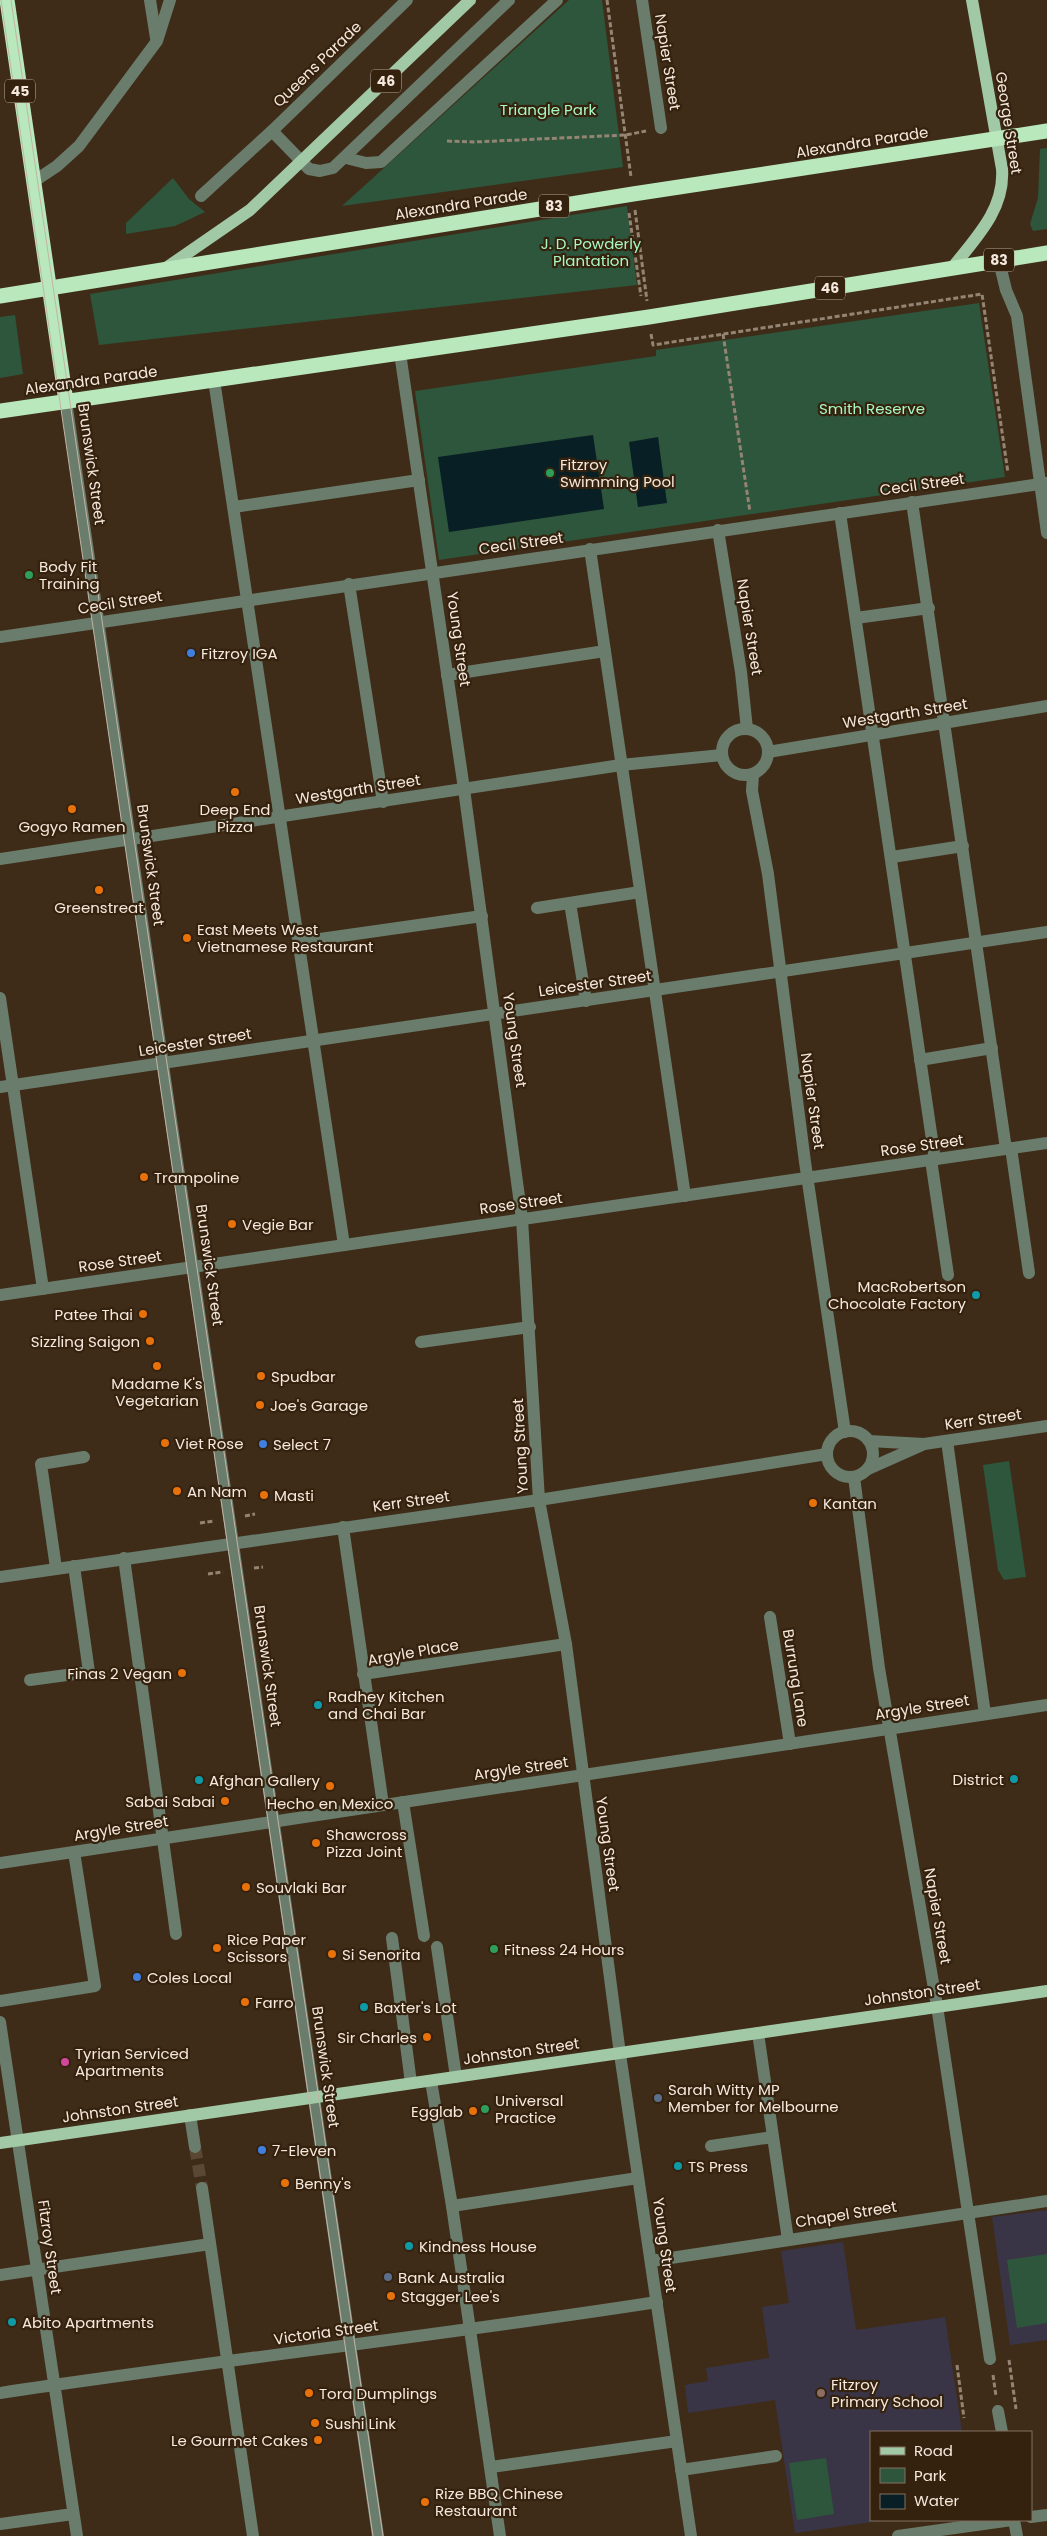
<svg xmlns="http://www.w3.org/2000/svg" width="1047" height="2536" viewBox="0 0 1047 2536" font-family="Poppins,sans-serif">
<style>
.education{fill:#393546}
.green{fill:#2d563c}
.water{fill:#081f25}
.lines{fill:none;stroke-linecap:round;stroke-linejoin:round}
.minor-tunnel{stroke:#5a4835;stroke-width:12;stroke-dasharray:12 6;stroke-linecap:butt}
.path{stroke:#948473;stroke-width:3;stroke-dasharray:5 2.5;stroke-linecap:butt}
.minor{stroke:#6a7d6c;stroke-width:12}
.major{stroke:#a2c9a6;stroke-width:12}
.highway{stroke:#b8e8bc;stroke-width:15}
.tram{stroke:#c3b4a6;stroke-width:1}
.leisure-dot{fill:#2e9e5b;stroke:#35220e;stroke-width:2}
.shop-dot{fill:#3f7fe0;stroke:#35220e;stroke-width:2}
.food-dot{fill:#e8710a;stroke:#35220e;stroke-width:2}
.culture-dot{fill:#0f9aa8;stroke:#35220e;stroke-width:2}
.hotel-dot{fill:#d1479c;stroke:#35220e;stroke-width:2}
.service-dot{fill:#5c6f8a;stroke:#35220e;stroke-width:2}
.education-dot{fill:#8d6e63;stroke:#35220e;stroke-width:2}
.labels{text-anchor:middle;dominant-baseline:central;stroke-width:4.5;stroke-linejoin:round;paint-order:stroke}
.shield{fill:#35220e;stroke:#bbad9e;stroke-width:1}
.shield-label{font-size:14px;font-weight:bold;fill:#f5e8dc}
.street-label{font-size:15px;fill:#f5e8dc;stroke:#35220e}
.park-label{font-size:15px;fill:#a8f8c2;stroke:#35220e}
.poi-label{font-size:15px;fill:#f5e8dc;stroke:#35220e;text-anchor:start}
</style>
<rect width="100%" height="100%" fill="#3f2c18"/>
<g class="education">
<path d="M1047,2210V2340L1010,2345L992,2217Z"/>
<path d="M843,2242L856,2330L945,2317L962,2432H871V2520H886L795,2533L775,2400L688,2413L685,2385L708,2381L706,2368L769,2358L762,2307L789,2303L781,2251Z"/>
</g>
<g class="green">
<path d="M569,0H602L623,167L342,206Z"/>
<path d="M1047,148V229L1033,231L1030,224L1038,198L1040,149Z"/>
<path d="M173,178L189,199L205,212L175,226L126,234V223Z"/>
<path d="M627,206L637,285L99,345L90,294Z"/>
<path d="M979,303L1005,477L439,560L415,391L656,356V350Z"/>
<path d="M15,315L23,374L0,378V317Z"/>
<path d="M1009,1461L1026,1577L1004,1580L998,1570L983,1465Z"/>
<path d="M1047,2254V2323L1017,2328L1007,2260Z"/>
<path d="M826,2458L834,2514L797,2520L789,2463Z"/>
</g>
<g class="water">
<path d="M593,435L604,509L449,532L438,457Z"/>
<path d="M658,437L667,503L638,507L629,442Z"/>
</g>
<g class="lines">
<path class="minor-tunnel" d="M195,2147L202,2188"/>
<g class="path">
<path d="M607,0L631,177"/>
<path d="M447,141L474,142L626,135L646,131"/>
<path d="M635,210L647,301"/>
<path d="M629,213L641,296"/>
<path d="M651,334L653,345L982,294L1008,473"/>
<path d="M723,334L750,512"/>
<path d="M245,1516L255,1514"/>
<path d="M200,1523L214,1521"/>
<path d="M254,1568L263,1567"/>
<path d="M208,1574L223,1572"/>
<path d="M1009,2360L1016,2409"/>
<path d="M957,2365L964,2418"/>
<path d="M993,2375L996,2396"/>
</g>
<g class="minor">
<path d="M150,0L156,38"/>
<path d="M642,0L661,128"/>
<path d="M272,131L309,169L320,171L333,168L509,0"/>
<path d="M346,158L366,163L381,162L557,0"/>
<path d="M33,182L57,166L79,146L157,41L170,0"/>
<path d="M201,196L272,131L407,0"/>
<path d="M999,261L1006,290L1017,316L1047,533"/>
<path d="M400,353L464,789L522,1219L539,1500L566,1644L620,2054L691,2536"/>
<path d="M214,380L344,1245"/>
<path d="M66,401L378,2536"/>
<path d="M912,502L1006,1149"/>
<path d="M234,507L419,480"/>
<path d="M840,513L935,1160"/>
<path d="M718,530L741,672L747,729"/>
<path d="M590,549L685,1196"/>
<path d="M349,584L383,802"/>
<path d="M856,618L929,608"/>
<path d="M0,637L1047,483"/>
<path d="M447,675L605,651"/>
<circle cx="745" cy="752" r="23"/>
<path d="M768,752L1047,706"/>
<path d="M753,774L752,791L768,874L805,1162L845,1432"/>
<path d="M892,857L963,846"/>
<path d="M0,859L621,765L722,755"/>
<path d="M570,903L586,1001"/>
<path d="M537,908L640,892"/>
<path d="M299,942L482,916"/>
<path d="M0,998L43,1289"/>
<path d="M920,1060L992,1048"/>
<path d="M0,1087L1047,932"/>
<path d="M1011,1148L1029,1273"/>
<path d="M931,1160L948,1275"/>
<path d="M0,1295L1047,1143"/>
<path d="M421,1342L530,1327"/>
<circle cx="850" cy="1454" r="23"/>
<path d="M869,1441L924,1444L1047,1426"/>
<path d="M947,1441L985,1714"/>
<path d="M868,1469L922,1445"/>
<path d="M854,1477L879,1668L937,2006L990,2359"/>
<path d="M343,1527L383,1805"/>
<path d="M124,1558L176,1934"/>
<path d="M56,1568L41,1464L84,1457"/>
<path d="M0,1577L539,1500L827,1454"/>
<path d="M770,1617L790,1744"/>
<path d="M363,1674L566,1644"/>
<path d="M30,1680L89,1672L74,1566"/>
<path d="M403,1802L424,1936"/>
<path d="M0,1863L1047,1705"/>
<path d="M392,1938L411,2083"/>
<path d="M437,1947L456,2077"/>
<path d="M0,2001L95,1986L74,1852"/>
<path d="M0,2022L77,2536"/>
<path d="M758,2033L788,2240"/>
<path d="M431,2081L452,2206L500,2536"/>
<path d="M190,2115L195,2147"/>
<path d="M711,2146L773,2137"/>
<path d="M202,2188L253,2536"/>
<path d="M452,2206L638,2178"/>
<path d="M651,2261L1047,2201"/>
<path d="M0,2275L210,2244"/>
<path d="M0,2393C219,2360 438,2336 657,2302"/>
<path d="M998,2411L1002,2432"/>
<path d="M491,2467L677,2441"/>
<path d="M681,2470L776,2456"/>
<path d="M1031,2517L1047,2515"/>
<path d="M1014,2520L1017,2536"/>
<path d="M0,2524L73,2514"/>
<path d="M898,2536L1012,2520"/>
</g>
<g class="major">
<path d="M166,268L250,210L470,0"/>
<path d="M952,268C976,238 1005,209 1002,169L972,0"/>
<path d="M0,2143L1047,1991"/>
</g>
<g class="highway">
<path d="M7,0L66,401"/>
<path d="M0,296L633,194L1047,131"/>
<path d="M0,411L649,317L1047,253"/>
</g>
<g class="tram">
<path d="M1,0L373,2536"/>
<path d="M11,0L383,2536"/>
</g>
</g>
<g class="leisure-dot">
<circle cx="550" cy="473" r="5"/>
<circle cx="29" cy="575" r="5"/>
<circle cx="494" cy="1949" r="5"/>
<circle cx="485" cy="2109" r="5"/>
</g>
<g class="shop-dot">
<circle cx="191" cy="653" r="5"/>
<circle cx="263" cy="1444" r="5"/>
<circle cx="137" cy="1977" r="5"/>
<circle cx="262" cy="2150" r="5"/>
</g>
<g class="food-dot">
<circle cx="235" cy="792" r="5"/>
<circle cx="72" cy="809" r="5"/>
<circle cx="99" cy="890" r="5"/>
<circle cx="187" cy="938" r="5"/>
<circle cx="144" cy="1177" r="5"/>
<circle cx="232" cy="1224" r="5"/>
<circle cx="143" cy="1314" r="5"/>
<circle cx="150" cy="1341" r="5"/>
<circle cx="157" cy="1366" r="5"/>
<circle cx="261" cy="1376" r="5"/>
<circle cx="260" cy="1405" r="5"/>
<circle cx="165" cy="1443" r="5"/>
<circle cx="177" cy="1491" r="5"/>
<circle cx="264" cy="1495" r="5"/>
<circle cx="813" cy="1503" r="5"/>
<circle cx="182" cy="1673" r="5"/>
<circle cx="330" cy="1786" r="5"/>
<circle cx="225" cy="1801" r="5"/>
<circle cx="316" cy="1843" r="5"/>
<circle cx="246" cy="1887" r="5"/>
<circle cx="217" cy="1948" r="5"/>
<circle cx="332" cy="1954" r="5"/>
<circle cx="245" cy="2002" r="5"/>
<circle cx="427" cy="2037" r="5"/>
<circle cx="473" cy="2111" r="5"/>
<circle cx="285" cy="2183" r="5"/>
<circle cx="391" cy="2296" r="5"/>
<circle cx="309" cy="2393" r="5"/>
<circle cx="315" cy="2423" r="5"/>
<circle cx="318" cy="2440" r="5"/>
<circle cx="425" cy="2502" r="5"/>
</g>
<g class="culture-dot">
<circle cx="976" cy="1295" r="5"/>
<circle cx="318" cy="1705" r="5"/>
<circle cx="1014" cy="1779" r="5"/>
<circle cx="199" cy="1780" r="5"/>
<circle cx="364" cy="2007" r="5"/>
<circle cx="678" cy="2166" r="5"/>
<circle cx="409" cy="2246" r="5"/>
<circle cx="12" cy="2322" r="5"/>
</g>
<circle class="hotel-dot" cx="65" cy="2062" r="5"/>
<g class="service-dot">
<circle cx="658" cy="2098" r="5"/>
<circle cx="388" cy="2277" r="5"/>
</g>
<circle class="education-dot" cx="821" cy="2393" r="5"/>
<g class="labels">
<g class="shield">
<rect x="371" y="69.5" width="30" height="23" rx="4"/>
<rect x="5" y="79.5" width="30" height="23" rx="4"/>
<rect x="539" y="194.5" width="30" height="23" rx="4"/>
<rect x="984" y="248.5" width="30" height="23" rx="4"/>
<rect x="815" y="276.5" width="30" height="23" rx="4"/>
</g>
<g class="shield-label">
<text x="386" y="81">46</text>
<text x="20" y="91">45</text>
<text x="554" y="206">83</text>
<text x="999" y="260">83</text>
<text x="830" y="288">46</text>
</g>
<g class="street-label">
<text transform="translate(668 62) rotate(81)">Napier Street</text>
<text transform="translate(317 64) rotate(-44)">Queens Parade</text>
<text transform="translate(1009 123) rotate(81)">George Street</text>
<text transform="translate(862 142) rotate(-9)">Alexandra Parade</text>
<text transform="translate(461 204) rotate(-9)">Alexandra Parade</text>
<text transform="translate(91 380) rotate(-8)">Alexandra Parade</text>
<text transform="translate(92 464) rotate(82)">Brunswick Street</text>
<text transform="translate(922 484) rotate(-8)">Cecil Street</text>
<text transform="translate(521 543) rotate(-8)">Cecil Street</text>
<text transform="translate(120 602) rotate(-9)">Cecil Street</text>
<text transform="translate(750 627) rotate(81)">Napier Street</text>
<text transform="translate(459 639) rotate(82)">Young Street</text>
<text transform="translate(905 713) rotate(-9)">Westgarth Street</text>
<text transform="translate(358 789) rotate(-9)">Westgarth Street</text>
<text transform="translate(151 865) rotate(82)">Brunswick Street</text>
<text transform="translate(595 983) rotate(-8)">Leicester Street</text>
<text transform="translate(515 1040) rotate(82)">Young Street</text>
<text transform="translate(195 1042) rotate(-9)">Leicester Street</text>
<text transform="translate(813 1101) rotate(82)">Napier Street</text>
<text transform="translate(922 1145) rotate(-8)">Rose Street</text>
<text transform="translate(521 1203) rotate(-8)">Rose Street</text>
<text transform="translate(120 1261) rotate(-8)">Rose Street</text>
<text transform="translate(210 1265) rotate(82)">Brunswick Street</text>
<text transform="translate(983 1419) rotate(-8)">Kerr Street</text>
<text transform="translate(520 1446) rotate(-93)">Young Street</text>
<text transform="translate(411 1501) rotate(-8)">Kerr Street</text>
<text transform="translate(413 1652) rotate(-10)">Argyle Place</text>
<text transform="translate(268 1666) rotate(82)">Brunswick Street</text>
<text transform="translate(796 1678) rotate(81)">Burrung Lane</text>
<text transform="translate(922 1707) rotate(-9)">Argyle Street</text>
<text transform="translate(521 1768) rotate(-8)">Argyle Street</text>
<text transform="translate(121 1828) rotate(-9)">Argyle Street</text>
<text transform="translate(608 1844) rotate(82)">Young Street</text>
<text transform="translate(938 1916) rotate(80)">Napier Street</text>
<text transform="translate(922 1992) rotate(-8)">Johnston Street</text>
<text transform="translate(521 2051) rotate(-8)">Johnston Street</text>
<text transform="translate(326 2067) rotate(82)">Brunswick Street</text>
<text transform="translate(120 2109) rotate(-8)">Johnston Street</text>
<text transform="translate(846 2214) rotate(-9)">Chapel Street</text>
<text transform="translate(665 2245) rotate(82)">Young Street</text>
<text transform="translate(50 2247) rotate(82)">Fitzroy Street</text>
<text transform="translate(326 2332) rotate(-8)">Victoria Street</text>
</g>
<g class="park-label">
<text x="548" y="109">Triangle Park</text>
<text x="591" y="243">J. D. Powderly<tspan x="591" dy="17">Plantation</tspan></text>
<text x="872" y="408">Smith Reserve</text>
</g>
<g class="poi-label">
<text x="560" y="464">Fitzroy<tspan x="560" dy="17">Swimming Pool</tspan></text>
<text x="39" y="566">Body Fit<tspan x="39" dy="17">Training</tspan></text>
<text x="201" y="653">Fitzroy IGA</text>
<text x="235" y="809" text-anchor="middle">Deep End<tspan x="235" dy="17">Pizza</tspan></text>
<text x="72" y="826" text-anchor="middle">Gogyo Ramen</text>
<text x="99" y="907" text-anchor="middle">Greenstreat</text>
<text x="197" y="929">East Meets West<tspan x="197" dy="17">Vietnamese Restaurant</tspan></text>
<text x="154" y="1177">Trampoline</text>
<text x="242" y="1224">Vegie Bar</text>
<text x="966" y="1286" text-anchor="end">MacRobertson<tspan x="966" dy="17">Chocolate Factory</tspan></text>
<text x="133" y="1314" text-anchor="end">Patee Thai</text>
<text x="140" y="1341" text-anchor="end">Sizzling Saigon</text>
<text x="271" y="1376">Spudbar</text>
<text x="157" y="1383" text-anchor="middle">Madame K's<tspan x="157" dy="17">Vegetarian</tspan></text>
<text x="270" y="1405">Joe's Garage</text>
<text x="175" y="1443">Viet Rose</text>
<text x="273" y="1444">Select 7</text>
<text x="187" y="1491">An Nam</text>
<text x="274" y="1495">Masti</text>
<text x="823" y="1503">Kantan</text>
<text x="172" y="1673" text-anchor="end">Finas 2 Vegan</text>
<text x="328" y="1696">Radhey Kitchen<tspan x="328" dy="17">and Chai Bar</tspan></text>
<text x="1004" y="1779" text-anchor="end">District</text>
<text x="209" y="1780">Afghan Gallery</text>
<text x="215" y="1801" text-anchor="end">Sabai Sabai</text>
<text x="330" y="1803" text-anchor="middle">Hecho en Mexico</text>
<text x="326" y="1834">Shawcross<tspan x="326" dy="17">Pizza Joint</tspan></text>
<text x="256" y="1887">Souvlaki Bar</text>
<text x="227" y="1939">Rice Paper<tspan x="227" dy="17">Scissors</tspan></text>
<text x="504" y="1949">Fitness 24 Hours</text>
<text x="342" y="1954">Si Senorita</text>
<text x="147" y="1977">Coles Local</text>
<text x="255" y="2002">Farro</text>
<text x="374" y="2007">Baxter's Lot</text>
<text x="417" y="2037" text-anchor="end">Sir Charles</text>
<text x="75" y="2053">Tyrian Serviced<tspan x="75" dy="17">Apartments</tspan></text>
<text x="668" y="2089">Sarah Witty MP<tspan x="668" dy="17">Member for Melbourne</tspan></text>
<text x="495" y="2100">Universal<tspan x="495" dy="17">Practice</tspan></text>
<text x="463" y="2111" text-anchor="end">Egglab</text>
<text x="272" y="2150">7-Eleven</text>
<text x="688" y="2166">TS Press</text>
<text x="295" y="2183">Benny's</text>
<text x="419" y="2246">Kindness House</text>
<text x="398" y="2277">Bank Australia</text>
<text x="401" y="2296">Stagger Lee's</text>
<text x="22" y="2322">Abito Apartments</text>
<text x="831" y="2384">Fitzroy<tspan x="831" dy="17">Primary School</tspan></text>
<text x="319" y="2393">Tora Dumplings</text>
<text x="325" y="2423">Sushi Link</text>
<text x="308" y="2440" text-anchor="end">Le Gourmet Cakes</text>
<text x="435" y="2493">Rize BBQ Chinese<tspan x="435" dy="17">Restaurant</tspan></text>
</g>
</g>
<rect x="870" y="2431" width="162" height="90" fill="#35220e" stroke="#827160"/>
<rect x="880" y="2447" width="25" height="8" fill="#a2c9a6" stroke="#827160"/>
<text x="914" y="2456" font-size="15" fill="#f5e8dc">Road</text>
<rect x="880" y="2468" width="25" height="15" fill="#2d563c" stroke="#827160"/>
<text x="914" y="2481" font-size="15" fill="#f5e8dc">Park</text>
<rect x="880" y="2494" width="25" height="15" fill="#081f25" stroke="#827160"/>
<text x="914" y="2506" font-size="15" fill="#f5e8dc">Water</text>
</svg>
